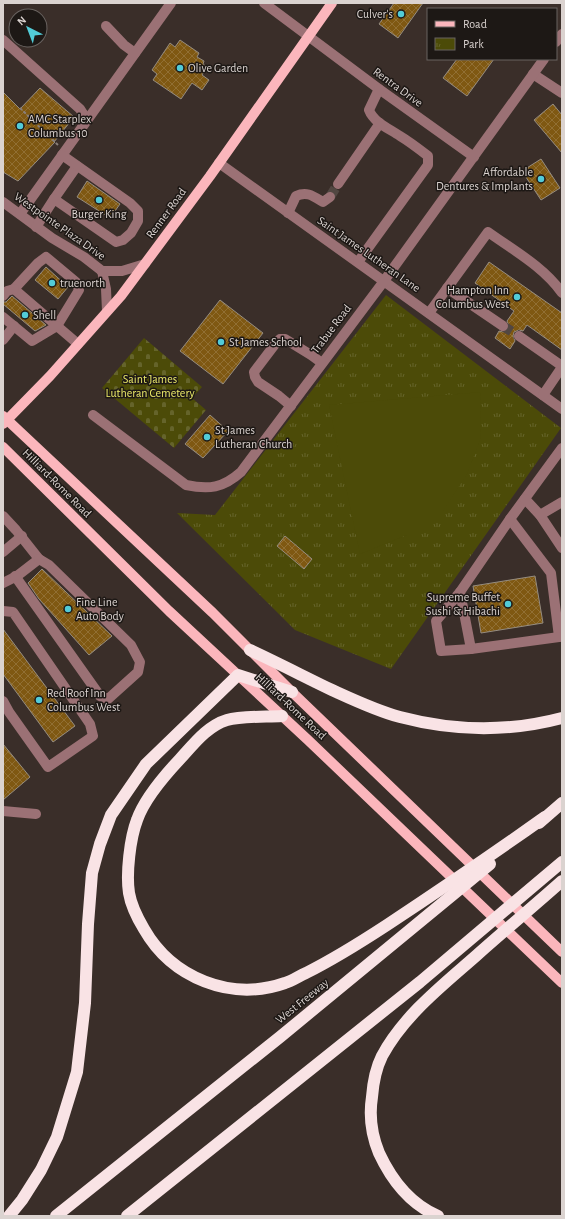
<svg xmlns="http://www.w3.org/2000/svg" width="565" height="1219" viewBox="0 0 565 1219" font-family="'Alegreya Sans',sans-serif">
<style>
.cemetery{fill:url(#cemetery-stones)}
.park{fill:url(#park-tufts)}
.garden{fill:#4c4b08}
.building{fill:url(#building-cross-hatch);stroke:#958c80}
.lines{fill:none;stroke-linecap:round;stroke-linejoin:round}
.minor-tunnel{stroke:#524742;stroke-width:10;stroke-dasharray:10 5;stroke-linecap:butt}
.path{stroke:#897f7b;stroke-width:2;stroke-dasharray:3 2;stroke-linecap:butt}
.minor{stroke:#9b7175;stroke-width:10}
.major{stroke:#fbb6bc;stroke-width:10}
.highway{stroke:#f9e3e5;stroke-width:12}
.poi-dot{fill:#52cbd7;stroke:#1d1815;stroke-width:1.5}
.labels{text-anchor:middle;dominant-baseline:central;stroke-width:3;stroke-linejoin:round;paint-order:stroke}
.poi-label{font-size:12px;fill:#dbd3d0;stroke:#1d1815;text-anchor:start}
.street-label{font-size:12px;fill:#dbd3d0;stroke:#1d1815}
.park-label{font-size:12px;fill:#ebe969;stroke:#1d1815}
</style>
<defs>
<pattern id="cemetery-stones" width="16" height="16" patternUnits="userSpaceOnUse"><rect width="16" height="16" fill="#4c4b08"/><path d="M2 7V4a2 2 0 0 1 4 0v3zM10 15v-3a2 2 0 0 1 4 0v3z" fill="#65642b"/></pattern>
<pattern id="park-tufts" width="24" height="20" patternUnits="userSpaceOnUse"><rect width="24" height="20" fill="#4c4b08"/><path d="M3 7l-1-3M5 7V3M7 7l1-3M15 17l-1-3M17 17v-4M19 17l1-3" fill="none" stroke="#65642b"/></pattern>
<pattern id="building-cross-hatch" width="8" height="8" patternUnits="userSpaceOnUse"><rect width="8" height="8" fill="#7f5812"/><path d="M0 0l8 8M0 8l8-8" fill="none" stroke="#916f33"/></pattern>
</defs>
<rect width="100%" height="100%" fill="#3a2e29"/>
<path class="cemetery" d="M144,338L202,387L192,398L206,410L174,448L102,388Z"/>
<path class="park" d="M386,295L561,428L391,669L295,630L177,513L215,515Z"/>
<path class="garden" d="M481,392L480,440L467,474L443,511L407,535L360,554L329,405Z"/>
<g class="building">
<path d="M394,3H423L398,38L379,24Z"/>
<path d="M180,40L199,53L197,57L204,61L203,64L207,67L202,75L209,80L202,90L192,83L181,99L153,80L157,74L152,70L170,43L175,47Z"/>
<path d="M457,59H494L467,96L443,78Z"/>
<path d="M40,88L74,117L54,142H55L18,181L3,172V92L20,109Z"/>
<path d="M553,104L562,115V153L534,120Z"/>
<path d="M541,159L560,188L541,200L522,171Z"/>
<path d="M87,181L120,204L110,218L77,197Z"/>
<path d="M489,262L562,313V350L527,325L523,331L519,330L514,332L513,336L515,341L510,349L495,338L499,331L503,332L508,330L509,326L507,321L514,311L475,283Z"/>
<path d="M46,267L68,287L58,299L35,280Z"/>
<path d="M12,296L46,325L35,331L3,304V302H6Z"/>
<path d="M220,300L263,333L223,384L180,351Z"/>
<path d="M210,415L228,431L203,458L185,444Z"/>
<path d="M285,536L312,559L304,569L277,546Z"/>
<path d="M42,569L112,636L89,655L39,599L28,583Z"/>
<path d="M535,576L543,623L481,633L473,586Z"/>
<path d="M3,629L75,726L53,742L3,674Z"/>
<path d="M3,744L30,777L3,800Z"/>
</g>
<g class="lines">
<g class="minor-tunnel">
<path d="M330,197L338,184"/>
<path d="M503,326L519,336"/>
</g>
<path class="path" d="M20,108L58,145"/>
<g class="minor">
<path d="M264,3L379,89L474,157"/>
<path d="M106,26L124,45L135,53"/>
<path d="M3,40L80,109L87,120"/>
<path d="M556,42L562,34"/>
<path d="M533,74L562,93"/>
<path d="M219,163L562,409"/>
<path d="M338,184L380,123"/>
<path d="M54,199L77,166"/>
<path d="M3,202L52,238L84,257L102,271"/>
<path d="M288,213L296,196C307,191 313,196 323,202L330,197"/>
<path d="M20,214L171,3"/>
<path d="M36,227L54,199L116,242L123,240L131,233L138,221V211L130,203L62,155"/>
<path d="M46,257L76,282L79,290L57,326L14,289L38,263Z"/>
<path d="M358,262L428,165V156C419,149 410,142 400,136C390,129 374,123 369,110L379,89"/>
<path d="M102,271H122L145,264"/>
<path d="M102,271L106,289L107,311"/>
<path d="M447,288L503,326"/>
<path d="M3,296L7,291L14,289"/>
<path d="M429,313L488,232C513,250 544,267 562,293"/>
<path d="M3,317L32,341L57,326L78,344"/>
<path d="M519,336L562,366"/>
<path d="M3,340L14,326"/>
<path d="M543,395L562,367"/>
<path d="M291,406L279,396L258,382L255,377L254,372L276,343L280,339H285L311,355L322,363"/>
<path d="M93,415L186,485C209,490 223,488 241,472L384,281L544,59"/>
<path d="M562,448L510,519L551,573L559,637L562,636"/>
<path d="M525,499L540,515L562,548"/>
<path d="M540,515L562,502"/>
<path d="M3,516L16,530L39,559L17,576L3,583"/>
<path d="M510,519L460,592L471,649L559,637"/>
<path d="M3,552L22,536"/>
<path d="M15,576L100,696L108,699L138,672L140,662L131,645L49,565L39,559"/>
<path d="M460,592L436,621L441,651L471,649"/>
<path d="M3,611L13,612L90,724L93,736L48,767L9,712L3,701"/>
<path d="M3,811L36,814"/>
</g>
<g class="major">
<path d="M3,416L213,613L292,692L562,952"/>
<path d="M3,424L50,376L121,296L210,176L332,3"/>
<path d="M3,447L169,611L308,740L562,983"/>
</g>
<g class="highway">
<path d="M250,650C278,663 305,677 332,690C354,700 377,711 400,717C453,731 509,732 562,718"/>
<path d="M282,716C267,717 241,716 227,720C207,726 193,745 180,759C165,775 144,800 137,820C130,838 126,874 129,893C131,905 138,919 144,929C172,978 231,1002 285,983C292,981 299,976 306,973C334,959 361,942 387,925C440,890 493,854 545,817"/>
<path d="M539,823L562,803"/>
<path d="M9,1216L22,1200L41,1170L57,1137L77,1072L85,1003L88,924L92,873L100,844L111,815L146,764L238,675L292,692"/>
<path d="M56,1216L280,1037L490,864"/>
<path d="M127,1216L420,982L562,862"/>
<path d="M438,1216C410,1204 392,1181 379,1153C372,1136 369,1116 372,1097C373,1084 376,1068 382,1056C404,1015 443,985 477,955C505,930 534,906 562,881"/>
</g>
</g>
<g class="poi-dot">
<circle cx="401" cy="14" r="4"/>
<circle cx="180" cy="68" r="4"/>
<circle cx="20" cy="126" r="4"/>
<circle cx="541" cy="179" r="4"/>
<circle cx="99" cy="200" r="4"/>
<circle cx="52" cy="283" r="4"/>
<circle cx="517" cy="297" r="4"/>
<circle cx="25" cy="315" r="4"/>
<circle cx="221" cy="342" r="4"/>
<circle cx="207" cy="437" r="4"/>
<circle cx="508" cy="604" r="4"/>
<circle cx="68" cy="609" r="4"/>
<circle cx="39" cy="700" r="4"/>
</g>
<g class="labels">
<g class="poi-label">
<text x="393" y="14" text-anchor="end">Culver's</text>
<text x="188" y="68">Olive Garden</text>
<text x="28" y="119">AMC Starplex<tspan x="28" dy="14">Columbus 10</tspan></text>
<text x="533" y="172" text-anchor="end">Affordable<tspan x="533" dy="14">Dentures &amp; Implants</tspan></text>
<text x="99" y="214" text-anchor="middle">Burger King</text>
<text x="60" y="283">truenorth</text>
<text x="509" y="290" text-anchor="end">Hampton Inn<tspan x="509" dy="14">Columbus West</tspan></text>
<text x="33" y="315">Shell</text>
<text x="229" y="342">St James School</text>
<text x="215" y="430">St James<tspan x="215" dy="14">Lutheran Church</tspan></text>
<text x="500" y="597" text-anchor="end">Supreme Buffet<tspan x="500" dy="14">Sushi &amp; Hibachi</tspan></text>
<text x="76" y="602">Fine Line<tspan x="76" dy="14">Auto Body</tspan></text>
<text x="47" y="693">Red Roof Inn<tspan x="47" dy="14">Columbus West</tspan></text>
</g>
<g class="street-label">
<text transform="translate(398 87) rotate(36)">Rentra Drive</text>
<text transform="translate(166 213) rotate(-54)">Renner Road</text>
<text transform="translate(60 226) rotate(35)">Westpointe Plaza Drive</text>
<text transform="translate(369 254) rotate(35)">Saint James Lutheran Lane</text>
<text transform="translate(331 329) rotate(-53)">Trabue Road</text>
<text transform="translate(57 483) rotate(45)">Hilliard-Rome Road</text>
<text transform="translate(291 706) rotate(43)">Hilliard-Rome Road</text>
<text transform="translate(302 1001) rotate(-39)">West Freeway</text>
</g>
<g class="park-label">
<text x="150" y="379">Saint James<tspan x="150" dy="14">Lutheran Cemetery</tspan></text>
</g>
</g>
<rect width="565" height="1219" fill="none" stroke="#dbd3d0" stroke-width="8"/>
<rect x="427" y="8" width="130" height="52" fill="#1d1815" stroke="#696360"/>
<rect x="435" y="21" width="20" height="6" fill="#fbb6bc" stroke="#696360"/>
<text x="463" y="28" font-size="12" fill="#dbd3d0">Road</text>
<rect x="435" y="38" width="20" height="12" fill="url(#park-tufts)" stroke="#696360"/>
<text x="463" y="48" font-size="12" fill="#dbd3d0">Park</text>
<g transform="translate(28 28) rotate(318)"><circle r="19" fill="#1d1815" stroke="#696360"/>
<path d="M0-3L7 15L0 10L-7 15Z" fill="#52cbd7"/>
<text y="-6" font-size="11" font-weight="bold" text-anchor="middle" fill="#dbd3d0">N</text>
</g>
</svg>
